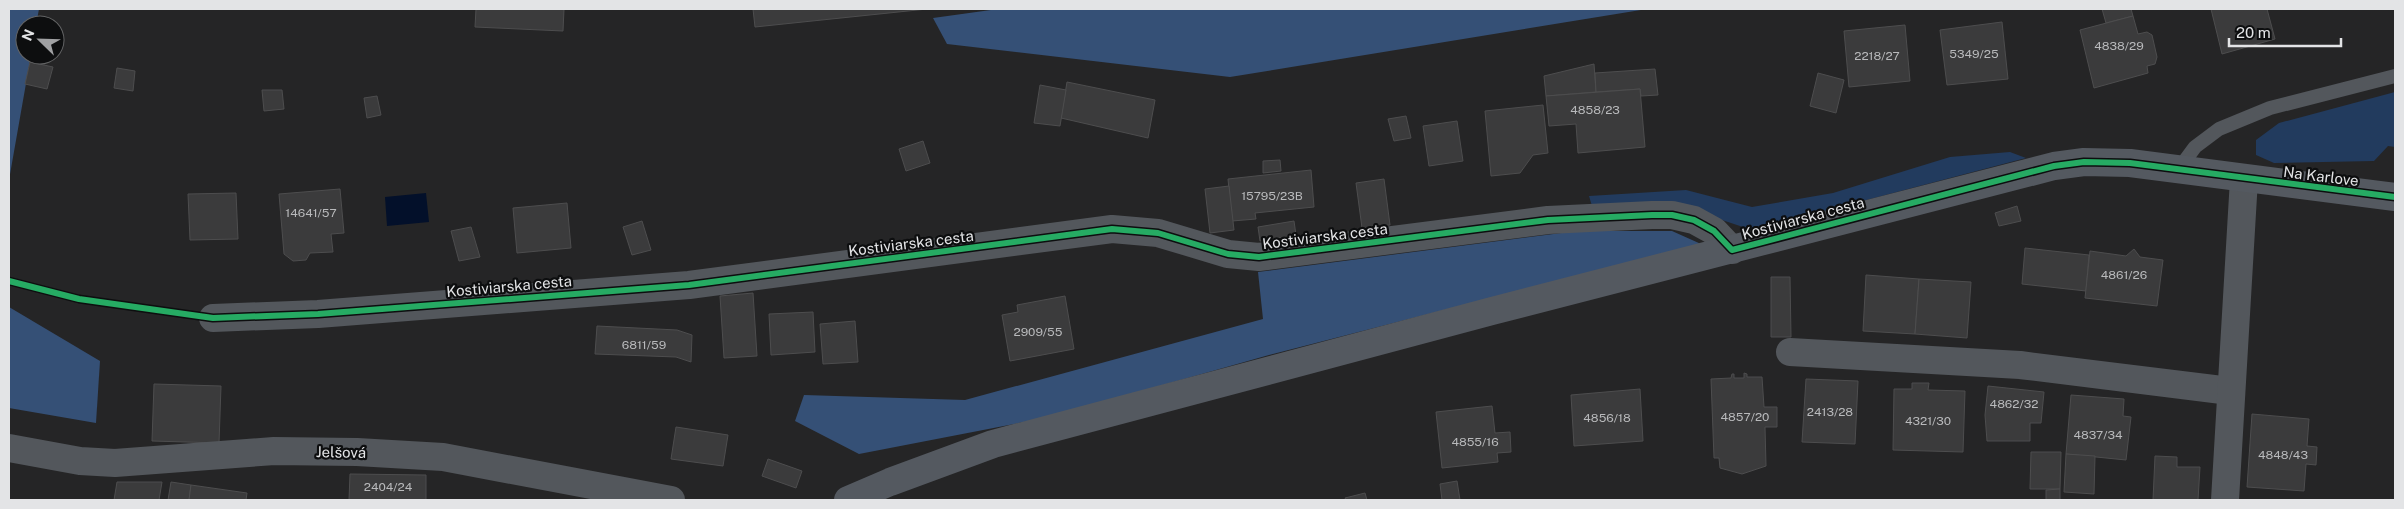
<svg xmlns="http://www.w3.org/2000/svg" width="2404" height="509" viewBox="0 0 2404 509" font-family="'Public Sans',sans-serif">
<style>
.green{fill:#223b5e}
.forest{fill:#355076}
.water{fill:#03102a}
.building{fill:#3b3b3c;stroke:#4d4d4e}
.lines{fill:none;stroke-linecap:round;stroke-linejoin:round}
.lane{stroke:#53575c;stroke-width:14}
.street{stroke:#53575c;stroke-width:28}
.secondary{stroke:#545960;stroke-width:28}
.cycleway-casing{stroke:#0d0e0f;stroke-width:9}
.cycleway{stroke:#26ab63;stroke-width:6}
.labels{text-anchor:middle;dominant-baseline:central;stroke-width:4.5;stroke-linejoin:round;paint-order:stroke}
.number-label{font-size:12px;fill:#b9babc}
.street-label{font-size:15px;fill:#e3e4e6;stroke:#0d0e0f}
</style>
<rect width="100%" height="100%" fill="#252526"/>
<g class="green">
<path d="M2395,92V147L2388,146L2374,161L2274,163L2256,155V140L2279,123Z"/>
<path d="M2010,152L2026,158L1752,230L1683,207L1592,206L1589,196L1686,190L1752,207L1833,193L1950,157Z"/>
</g>
<g class="forest">
<path d="M9,9H39L36,25H25V55H31L9,180Z"/>
<path d="M998,9H1647L1230,77L947,44L933,18Z"/>
<path d="M1577,231H1672L1701,244L1269,355L1050,417L859,454L795,421L804,395L965,400L1263,319L1258,272Z"/>
<path d="M9,307L100,361L96,423L9,408Z"/>
</g>
<path class="water" d="M426,193L429,222L387,226L385,197Z"/>
<g class="building">
<path d="M476,9H564L563,31L475,27Z"/>
<path d="M753,9H927L755,27Z"/>
<path d="M2102,9H2131L2133,16L2106,23Z"/>
<path d="M2211,9H2267L2275,39L2222,54Z"/>
<path d="M2133,16L2138,34L2147,32L2152,35L2157,57L2155,64L2147,66L2148,73L2094,88L2080,30Z"/>
<path d="M2002,22L2008,79L1947,85L1940,30Z"/>
<path d="M1905,25L1910,81L1849,87L1844,31Z"/>
<path d="M30,62L53,67L47,89L25,84Z"/>
<path d="M1594,64L1596,92L1546,96L1544,76Z"/>
<path d="M117,68L135,71L133,91L114,88Z"/>
<path d="M1655,69L1658,95L1641,96L1640,89L1596,92L1595,73Z"/>
<path d="M1818,73L1844,80L1836,113L1810,106Z"/>
<path d="M1067,82L1155,100L1148,138L1061,118Z"/>
<path d="M1040,85L1066,90L1060,126L1034,123Z"/>
<path d="M1640,89L1645,147L1578,153L1576,124L1549,126L1546,96Z"/>
<path d="M262,90H282L284,109L264,111Z"/>
<path d="M377,96L381,115L367,118L364,98Z"/>
<path d="M1543,105L1548,153L1533,155L1520,173L1491,176L1485,111Z"/>
<path d="M1406,116L1411,138L1394,141L1388,119Z"/>
<path d="M1457,121L1463,161L1429,166L1423,126Z"/>
<path d="M923,141L930,163L906,171L899,149Z"/>
<path d="M1280,160L1281,171L1263,173V161Z"/>
<path d="M1311,170L1314,207L1255,213L1256,219L1232,221L1228,179Z"/>
<path d="M1384,179L1390,225L1362,228L1356,183Z"/>
<path d="M1229,186L1234,230L1210,233L1205,189Z"/>
<path d="M340,189L344,233L331,234L333,252L310,253L306,260L293,261L284,254L279,194Z"/>
<path d="M236,193L238,239L190,240L188,194Z"/>
<path d="M567,203L571,248L517,253L513,208Z"/>
<path d="M2017,206L2021,221L1999,226L1995,213Z"/>
<path d="M642,221L651,250L632,255L623,227Z"/>
<path d="M1294,221L1296,235L1260,241L1258,227Z"/>
<path d="M471,227L480,257L459,261L451,231Z"/>
<path d="M2025,248L2089,255L2086,291L2022,284Z"/>
<path d="M2134,249L2140,257L2163,260L2157,306L2085,298L2090,251L2126,256Z"/>
<path d="M1866,275L1919,279L1915,334L1863,331Z"/>
<path d="M1771,277H1790L1791,337H1771Z"/>
<path d="M1919,279L1971,282L1967,338L1915,334Z"/>
<path d="M753,293L757,356L724,358L720,296Z"/>
<path d="M1065,296L1074,349L1010,361L1002,315L1018,312L1017,305Z"/>
<path d="M813,312L815,352L771,355L769,314Z"/>
<path d="M855,321L858,362L823,364L820,324Z"/>
<path d="M597,326L677,330L692,335L691,362L676,357L595,354Z"/>
<path d="M1744,373L1747,374V377H1762L1764,407H1777V427H1765L1766,466L1742,474L1720,468L1719,458H1714L1711,379L1731,378L1732,374H1734V378H1744Z"/>
<path d="M1806,379L1858,381L1855,444L1802,442Z"/>
<path d="M1912,383H1929L1928,390L1965,391L1963,452L1893,450L1894,389H1912Z"/>
<path d="M154,384L221,386L219,443L152,441Z"/>
<path d="M1988,386L2044,392L2041,423H2030V441H1987L1985,415Z"/>
<path d="M1640,389L1643,441L1574,446L1571,395Z"/>
<path d="M2071,395L2124,399L2123,416L2131,417L2126,460L2066,454Z"/>
<path d="M1492,406L1495,433L1510,432L1511,452L1497,453L1498,462L1442,468L1436,412Z"/>
<path d="M2252,414L2309,419L2307,446L2317,447L2316,465L2306,464L2304,491L2247,487Z"/>
<path d="M676,427L728,435L723,466L671,459Z"/>
<path d="M2031,452H2061L2060,489H2030Z"/>
<path d="M2066,454L2095,456L2094,494L2064,492Z"/>
<path d="M2155,456L2177,457V467H2200L2198,500H2153Z"/>
<path d="M768,459L802,471L796,488L762,476Z"/>
<path d="M350,474L426,475V500H349Z"/>
<path d="M1457,481L1460,500H1442L1440,484Z"/>
<path d="M117,482H162L159,500H114Z"/>
<path d="M171,482L191,485L189,500H168Z"/>
<path d="M191,485L247,493L246,500H189Z"/>
<path d="M2060,489V500H2046V490Z"/>
<path d="M1365,493L1367,500H1346L1345,498Z"/>
</g>
<g class="lines">
<path class="lane" d="M2178,170L2195,147L2219,129L2270,108L2395,76"/>
<g class="street">
<path d="M213,318L318,314L689,285L1112,229L1158,233L1228,254L1259,257L1548,220L1652,215H1672L1694,220L1714,231L1732,250"/>
<path d="M1790,352L2020,365L2230,391"/>
<path d="M9,448L80,461L115,463L274,451L357,452L443,457L671,500"/>
<path d="M2225,500L2244,179"/>
</g>
<path class="secondary" d="M848,500L890,482L993,444L1492,311L2054,166L2084,162L2130,163L2395,197"/>
<g class="cycleway-casing">
<path id="cycleway" d="M9,281L79,299L213,318L318,314L689,285L1112,229L1158,233L1228,254L1259,257L1548,220L1652,215H1672L1694,220L1714,231L1732,250L2054,166L2084,162L2130,163L2395,197"/>
</g>
<use href="#cycleway" class="cycleway"/>
</g>
<g class="labels">
<g class="number-label">
<text x="2119" y="46">4838/29</text>
<text x="1974" y="54">5349/25</text>
<text x="1877" y="56">2218/27</text>
<text x="1595" y="110">4858/23</text>
<text x="1272" y="196">15795/23B</text>
<text x="311" y="213">14641/57</text>
<text x="2124" y="275">4861/26</text>
<text x="1038" y="332">2909/55</text>
<text x="644" y="345">6811/59</text>
<text x="2014" y="404">4862/32</text>
<text x="1830" y="412">2413/28</text>
<text x="1745" y="417">4857/20</text>
<text x="1607" y="418">4856/18</text>
<text x="1928" y="421">4321/30</text>
<text x="2098" y="435">4837/34</text>
<text x="1475" y="442">4855/16</text>
<text x="2283" y="455">4848/43</text>
<text x="388" y="487">2404/24</text>
</g>
<g class="street-label">
<text transform="translate(2321 176) rotate(7)">Na Karlove</text>
<text transform="translate(1803 218) rotate(-15)">Kostiviarska cesta</text>
<text transform="translate(1325 236) rotate(-7)">Kostiviarska cesta</text>
<text transform="translate(911 243) rotate(-7)">Kostiviarska cesta</text>
<text transform="translate(509 286) rotate(-5)">Kostiviarska cesta</text>
<text transform="translate(341 452) rotate(1)">Jelšová</text>
</g>
</g>
<rect width="2404" height="509" fill="none" stroke="#e3e4e6" stroke-width="20"/>
<g transform="translate(40 40) rotate(293)"><circle r="24" fill="#0d0e0f" stroke="#636465"/>
<path d="M0-4L9 19L0 12L-9 19Z" fill="#a0a1a3"/>
<text y="-8" font-size="14" font-weight="bold" text-anchor="middle" fill="#e3e4e6">N</text>
</g>
<path d="M2229 38v8h112v-8" fill="none" stroke="#e3e4e6" stroke-width="2.5"/>
<text x="2236" y="38" font-size="15" fill="#e3e4e6" stroke="#0d0e0f" stroke-width="4" paint-order="stroke">20 m</text>
</svg>
